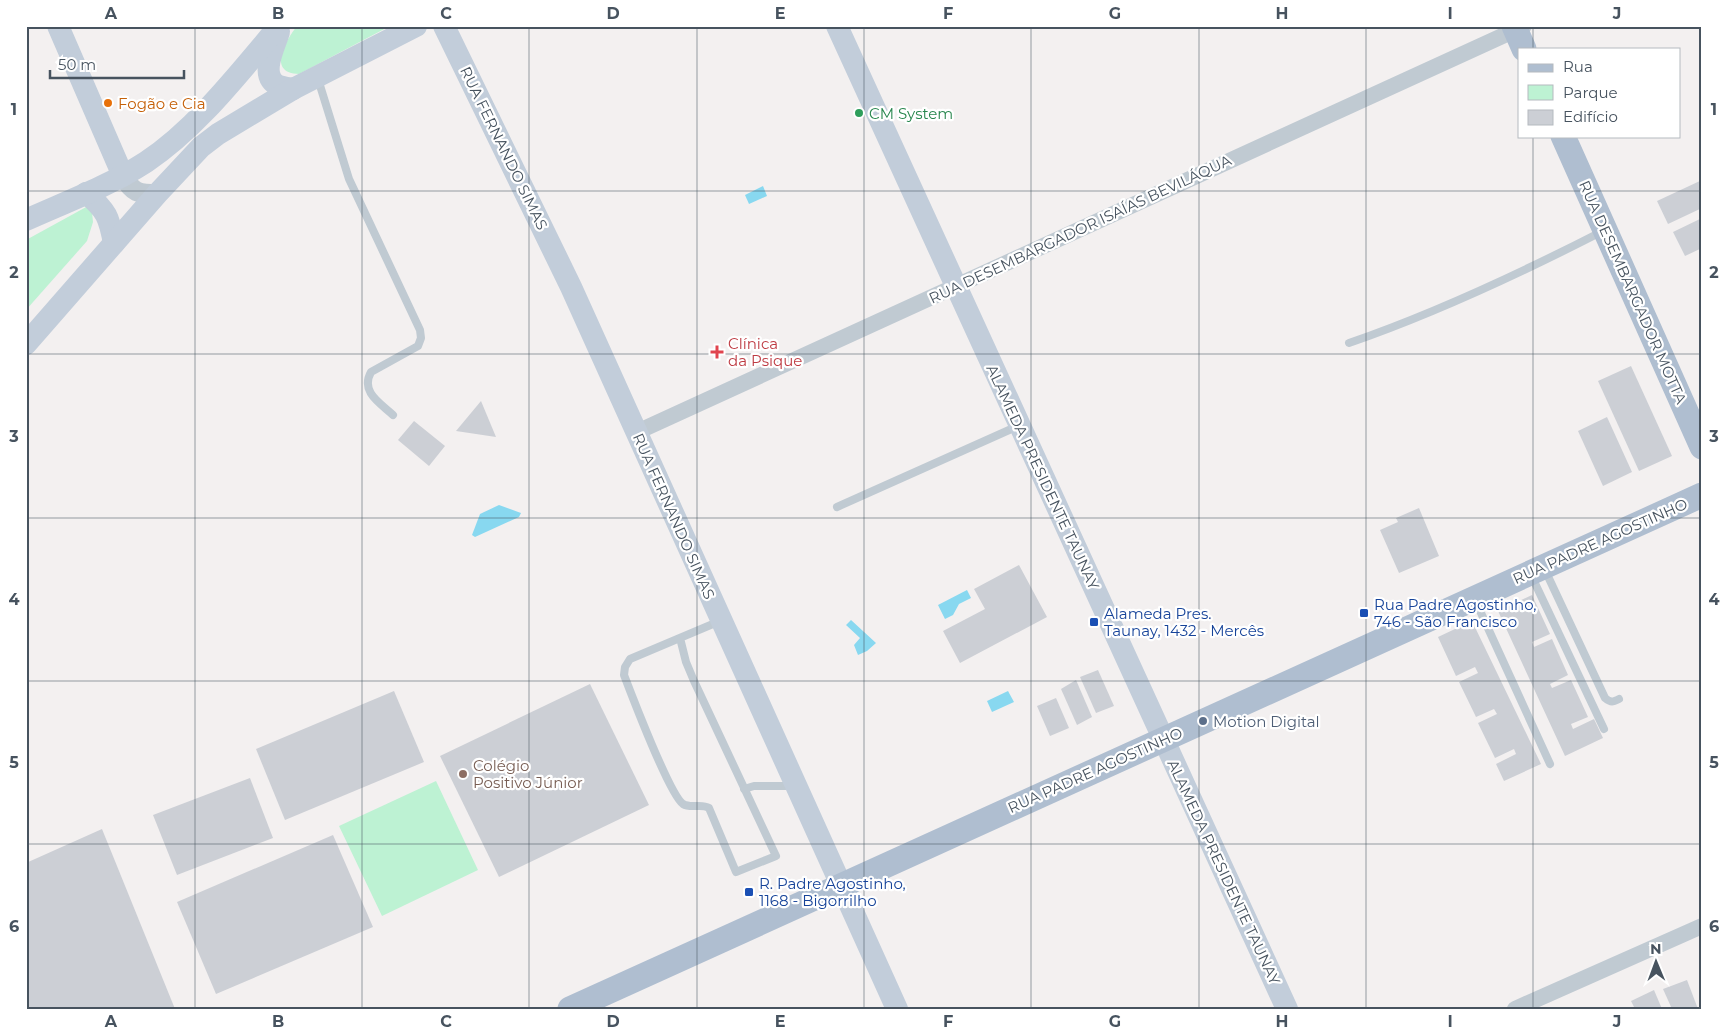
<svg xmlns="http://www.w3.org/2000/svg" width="1728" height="1035" viewBox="0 0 1728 1035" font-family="Montserrat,sans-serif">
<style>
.green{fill:#bdf2d3}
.water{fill:#88d8f0}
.building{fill:#cccfd5}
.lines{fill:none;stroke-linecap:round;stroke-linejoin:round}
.service{stroke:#c0cad2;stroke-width:8}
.minor{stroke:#c0cad2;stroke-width:16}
.tertiary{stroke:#c0cad2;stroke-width:20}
.secondary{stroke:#c2cdda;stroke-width:22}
.primary{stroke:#afbed0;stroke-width:25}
.grid{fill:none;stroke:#47535f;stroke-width:1;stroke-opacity:0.55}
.food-dot{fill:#e8710a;stroke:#fff;stroke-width:2}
.leisure-dot{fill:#2e9e5b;stroke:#fff;stroke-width:2}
.health-dot{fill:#e0444e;stroke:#fff;stroke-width:2}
.transit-dot{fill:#1a4fb4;stroke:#fff;stroke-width:2}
.service-dot{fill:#5c6f8a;stroke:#fff;stroke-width:2}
.education-dot{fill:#8d6e63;stroke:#fff;stroke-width:2}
.labels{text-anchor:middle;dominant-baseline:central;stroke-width:4.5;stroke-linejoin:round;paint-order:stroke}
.food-label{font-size:15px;fill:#c56008;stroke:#fff;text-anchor:start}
.leisure-label{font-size:15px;fill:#27864d;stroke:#fff;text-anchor:start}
.street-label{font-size:15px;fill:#47535f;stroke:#fff}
.health-label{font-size:15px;fill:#be3a42;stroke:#fff;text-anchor:start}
.transit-label{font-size:15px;fill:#164399;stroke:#fff;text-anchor:start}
.service-label{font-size:15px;fill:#4e5e75;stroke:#fff;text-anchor:start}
.education-label{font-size:15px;fill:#785e54;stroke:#fff;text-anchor:start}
.neatline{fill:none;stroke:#47535f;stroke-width:2}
.grid-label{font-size:16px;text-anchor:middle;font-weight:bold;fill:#47535f}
</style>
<rect width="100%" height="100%" fill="#f3f0f0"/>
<g class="green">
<path d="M297,26H390L299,74C266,73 286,40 297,26Z"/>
<path d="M88,206L92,212L93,222L87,241L26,310V240Z"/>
<path d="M436,781L478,870L382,916L339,826Z"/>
</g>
<g class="water">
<path d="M763,186L767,196L749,204L745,195Z"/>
<path d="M499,505L521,513L519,517L475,537L472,535L480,514Z"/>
<path d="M967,590L971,598L959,604L953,615L945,619L938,605Z"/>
<path d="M851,620L876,643L867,651L858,655L854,645L860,638L846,625Z"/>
<path d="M1008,691L1014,702L992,712L987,701Z"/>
</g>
<g class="building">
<path d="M1702,180V208L1668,224L1657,201Z"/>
<path d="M1702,218V248L1685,256L1673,232Z"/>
<path d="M1631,366L1672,456L1639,471L1598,381Z"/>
<path d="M481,401L496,437L456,431Z"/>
<path d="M1607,417L1632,472L1603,486L1578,431Z"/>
<path d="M414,421L445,446L429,466L398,440Z"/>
<path d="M1419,508L1439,556L1399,573L1380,530L1398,522L1396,518Z"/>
<path d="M1019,565L1047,617L960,663L943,631L985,609L974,589Z"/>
<path d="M1532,595L1550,634L1532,642L1534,647L1552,639L1568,675L1550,684L1552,688L1571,680L1588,717L1571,724L1573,729L1594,719L1603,738L1565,756L1498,611Z"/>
<path d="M1472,621L1541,764L1504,781L1496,764L1516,754L1514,749L1495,758L1478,723L1497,714L1494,709L1476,717L1459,682L1478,673L1475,667L1456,676L1438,637Z"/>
<path d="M1098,670L1114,706L1096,713L1080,677Z"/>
<path d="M1076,680L1092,717L1077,725L1061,689Z"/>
<path d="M590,684L649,805L499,877L440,756Z"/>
<path d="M394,691L424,762L285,820L256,749Z"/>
<path d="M1056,698L1069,728L1050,736L1037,706Z"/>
<path d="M250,778L273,838L177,875L153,815Z"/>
<path d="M102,829L175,1009H26V863Z"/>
<path d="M333,835L373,927L216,994L177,902Z"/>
<path d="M1687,980L1698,1009H1672L1663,989Z"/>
<path d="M1654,990L1662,1009H1635L1631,1001Z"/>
</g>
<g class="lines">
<g class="service">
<path d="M318,79L349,179L420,330L421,338L418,346L371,372C360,392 380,403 393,415"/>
<path d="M1349,343C1436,313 1521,273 1603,231"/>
<path d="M837,507L1018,426"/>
<path d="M1545,570L1605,698C1611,703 1613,702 1619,699"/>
<path d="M1532,577L1604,729"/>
<path d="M1476,602L1550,764"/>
<path d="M680,638L686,662L694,681L776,856L736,872L709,808C701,803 691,809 683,804C670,795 632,696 624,675L625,667L630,659L720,621"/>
<path d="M744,789L754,786H794"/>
</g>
<g class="minor">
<path d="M637,432L1524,26"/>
<path d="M1515,1009L1702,926"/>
</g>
<path class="tertiary" d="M123,176C133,193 138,194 157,194"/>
<g class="secondary">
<path d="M58,26L123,176"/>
<path d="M444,26L571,287L897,1009"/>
<path d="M837,26L1287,1009"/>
<path d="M279,32C275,46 259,75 277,85C281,87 288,88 293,89"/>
<path d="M86,193C107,211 109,217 114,243"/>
<path d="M26,220C66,202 109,186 146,162C197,128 239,73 279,26"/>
<path d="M26,344L157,194L201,147L218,134L293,89L416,26"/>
</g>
<g class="primary">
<path d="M1514,26L1524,49"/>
<path d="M1563,136L1702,447"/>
<path d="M570,1009L1702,495"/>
</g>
</g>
<path class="grid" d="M195,26V1009M362,26V1009M529,26V1009M697,26V1009M864,26V1009M1031,26V1009M1199,26V1009M1366,26V1009M1533,26V49M1533,136V1009M26,191H1702M26,354H1702M26,518H1702M26,681H1702M26,844H1702"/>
<circle class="food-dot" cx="108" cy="103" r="5"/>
<circle class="leisure-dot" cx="859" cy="113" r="5"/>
<path class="health-dot" d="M714.5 344.5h5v5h5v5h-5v5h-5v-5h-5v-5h5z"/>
<g class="transit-dot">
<rect x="1359" y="608" width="10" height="10" rx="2.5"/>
<rect x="1089" y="617" width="10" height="10" rx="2.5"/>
<rect x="744" y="887" width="10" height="10" rx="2.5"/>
</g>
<circle class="service-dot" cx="1203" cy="721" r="5"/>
<circle class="education-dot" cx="463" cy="774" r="5"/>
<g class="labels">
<g class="food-label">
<text x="118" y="103">Fogão e Cia</text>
</g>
<g class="leisure-label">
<text x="869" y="113">CM System</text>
</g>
<g class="street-label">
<text transform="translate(504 148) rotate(64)">RUA FERNANDO SIMAS</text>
<text transform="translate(1080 229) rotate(-25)">RUA DESEMBARGADOR ISAÍAS BEVILÁQUA</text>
<text transform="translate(1633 292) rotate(66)">RUA DESEMBARGADOR MOTTA</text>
<text transform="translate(1043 477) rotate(65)">ALAMEDA PRESIDENTE TAUNAY</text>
<text transform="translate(674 516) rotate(66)">RUA FERNANDO SIMAS</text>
<text transform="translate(1600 541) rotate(-24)">RUA PADRE AGOSTINHO</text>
<text transform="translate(1095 770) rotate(-24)">RUA PADRE AGOSTINHO</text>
<text transform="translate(1224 872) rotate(65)">ALAMEDA PRESIDENTE TAUNAY</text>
</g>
<g class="health-label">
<text x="728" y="343">Clínica<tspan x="728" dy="17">da Psique</tspan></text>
</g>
<g class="transit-label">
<text x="1374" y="604">Rua Padre Agostinho,<tspan x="1374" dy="17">746 - São Francisco</tspan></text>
<text x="1104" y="613">Alameda Pres.<tspan x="1104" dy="17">Taunay, 1432 - Mercês</tspan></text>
<text x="759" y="883">R. Padre Agostinho,<tspan x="759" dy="17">1168 - Bigorrilho</tspan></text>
</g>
<g class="service-label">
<text x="1213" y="721">Motion Digital</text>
</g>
<g class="education-label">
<text x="473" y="765">Colégio<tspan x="473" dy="17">Positivo Júnior</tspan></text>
</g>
</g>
<rect width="1728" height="1035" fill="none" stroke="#ffffff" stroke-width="55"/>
<rect x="1518" y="48" width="162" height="90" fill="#ffffff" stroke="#b5babf"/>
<rect x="1528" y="64" width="25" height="8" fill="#afbed0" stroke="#b5babf"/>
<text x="1563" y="72" font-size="15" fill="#47535f">Rua</text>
<rect x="1528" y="85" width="25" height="15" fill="#bdf2d3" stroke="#b5babf"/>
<text x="1563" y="98" font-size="15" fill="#47535f">Parque</text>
<rect x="1528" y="110" width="25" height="15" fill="#cccfd5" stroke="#b5babf"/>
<text x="1563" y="122" font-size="15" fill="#47535f">Edifício</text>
<g transform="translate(1656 962) rotate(359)" stroke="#ffffff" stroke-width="4" paint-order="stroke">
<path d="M0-4L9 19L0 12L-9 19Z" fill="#47535f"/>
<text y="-8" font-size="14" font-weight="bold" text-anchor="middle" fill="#47535f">N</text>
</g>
<path d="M50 70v8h134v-8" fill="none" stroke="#47535f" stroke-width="2.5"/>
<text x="58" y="70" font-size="15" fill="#47535f" stroke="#ffffff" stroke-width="4" paint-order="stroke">50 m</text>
<rect x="28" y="28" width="1672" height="980" class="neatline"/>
<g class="grid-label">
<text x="111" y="19">A</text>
<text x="278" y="19">B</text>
<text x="446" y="19">C</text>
<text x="613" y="19">D</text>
<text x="780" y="19">E</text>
<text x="948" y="19">F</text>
<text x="1115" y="19">G</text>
<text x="1282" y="19">H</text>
<text x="1450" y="19">I</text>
<text x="1617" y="19">J</text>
<text x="14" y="115">1</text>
<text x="1714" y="115">1</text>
<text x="14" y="278">2</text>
<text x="1714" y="278">2</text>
<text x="14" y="442">3</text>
<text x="1714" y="442">3</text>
<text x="14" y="605">4</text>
<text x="1714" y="605">4</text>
<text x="14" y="768">5</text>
<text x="1714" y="768">5</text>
<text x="14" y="932">6</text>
<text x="1714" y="932">6</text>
<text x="111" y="1027">A</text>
<text x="278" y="1027">B</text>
<text x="446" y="1027">C</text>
<text x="613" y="1027">D</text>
<text x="780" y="1027">E</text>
<text x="948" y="1027">F</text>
<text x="1115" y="1027">G</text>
<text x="1282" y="1027">H</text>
<text x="1450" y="1027">I</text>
<text x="1617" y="1027">J</text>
</g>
</svg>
